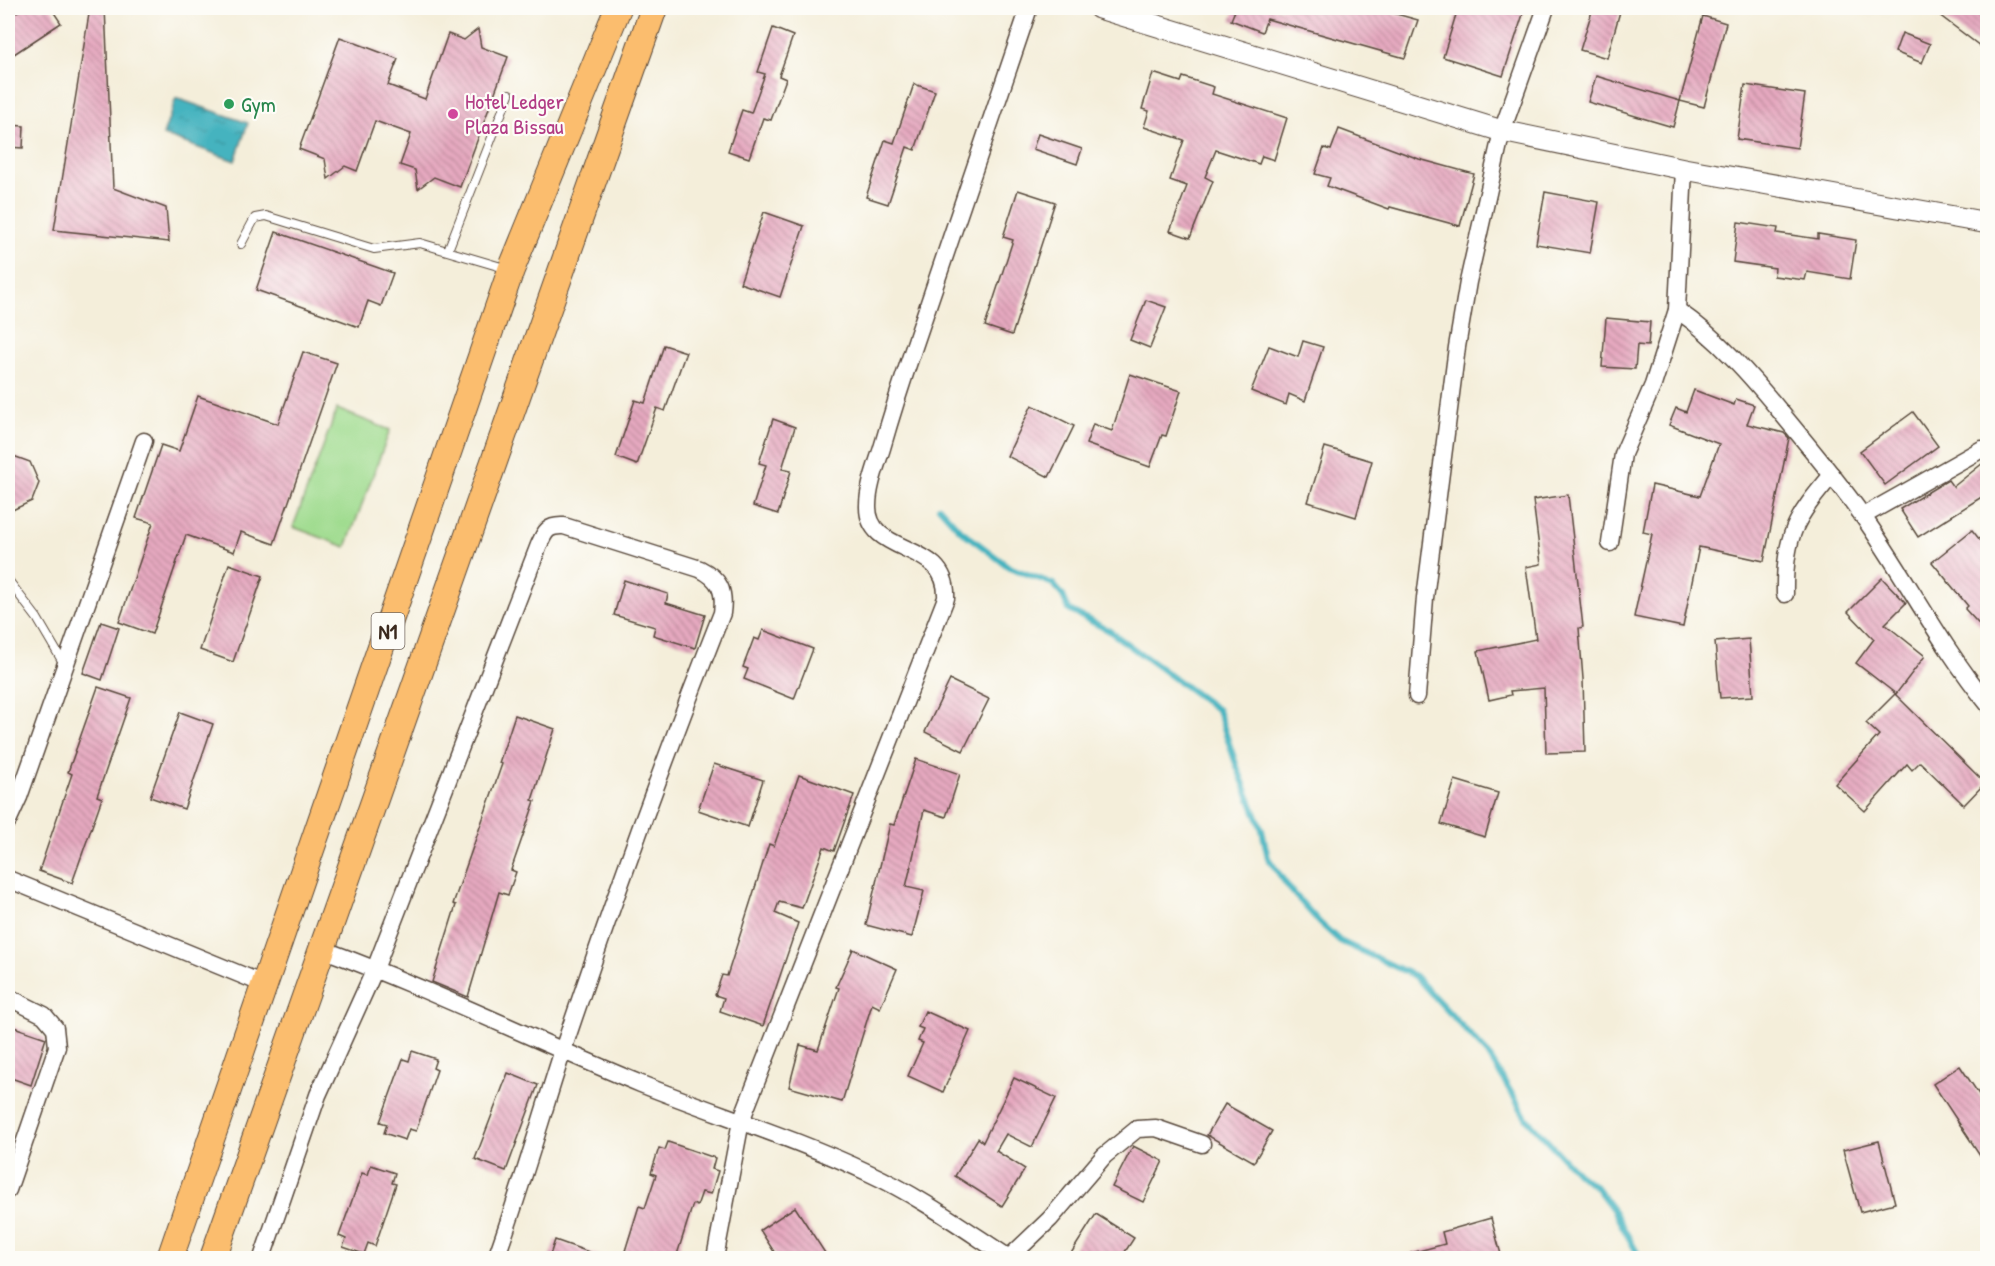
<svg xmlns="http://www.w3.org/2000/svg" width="1995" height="1266" viewBox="0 0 1995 1266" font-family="'Patrick Hand',sans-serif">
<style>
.pitch{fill:#9fdb8e;stroke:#6d8256;stroke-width:1.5}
.water{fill:url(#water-ripples);stroke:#406e6e;stroke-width:1.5}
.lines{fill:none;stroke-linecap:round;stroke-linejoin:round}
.stream{stroke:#44b3bf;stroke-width:6}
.building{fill:url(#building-back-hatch)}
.service-casing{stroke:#57473a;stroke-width:10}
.minor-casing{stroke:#57473a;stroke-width:19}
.tertiary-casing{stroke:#57473a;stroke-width:23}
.primary-casing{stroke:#57473a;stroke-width:28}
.service{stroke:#fff;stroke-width:8}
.minor{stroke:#fff;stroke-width:16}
.tertiary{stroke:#fff;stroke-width:21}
.primary{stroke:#fbbd6e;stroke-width:26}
.leisure-dot{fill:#2e9e5b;stroke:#fdfcf7;stroke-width:2}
.hotel-dot{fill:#d1479c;stroke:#fdfcf7;stroke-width:2}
.labels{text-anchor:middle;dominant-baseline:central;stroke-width:4.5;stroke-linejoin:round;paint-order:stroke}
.shield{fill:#fdfcf7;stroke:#75695f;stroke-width:1.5}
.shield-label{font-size:21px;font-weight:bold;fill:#3b2a1e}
.hotel-label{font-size:22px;fill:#b23c85;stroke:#fdfcf7;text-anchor:start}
.leisure-label{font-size:22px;fill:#27864d;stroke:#fdfcf7;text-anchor:start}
</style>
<defs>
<pattern id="water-ripples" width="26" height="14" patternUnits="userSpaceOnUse" patternTransform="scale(1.5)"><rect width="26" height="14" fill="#44b3bf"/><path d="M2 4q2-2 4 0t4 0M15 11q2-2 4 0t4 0" fill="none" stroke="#3a929b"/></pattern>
<pattern id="building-back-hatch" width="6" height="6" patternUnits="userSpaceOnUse" patternTransform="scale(1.5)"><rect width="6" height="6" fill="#e6a9c0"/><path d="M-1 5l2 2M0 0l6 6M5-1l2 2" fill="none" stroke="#bc8a9b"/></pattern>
</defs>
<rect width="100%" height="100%" fill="#fdfcf7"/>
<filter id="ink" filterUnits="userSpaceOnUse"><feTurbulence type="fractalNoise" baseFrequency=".0167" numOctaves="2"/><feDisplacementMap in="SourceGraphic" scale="12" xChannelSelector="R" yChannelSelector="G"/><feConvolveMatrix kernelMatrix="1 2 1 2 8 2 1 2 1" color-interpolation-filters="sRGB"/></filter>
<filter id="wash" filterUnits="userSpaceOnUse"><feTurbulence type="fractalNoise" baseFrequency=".008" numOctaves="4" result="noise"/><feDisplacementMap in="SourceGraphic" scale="24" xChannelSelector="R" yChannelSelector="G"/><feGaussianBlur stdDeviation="1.35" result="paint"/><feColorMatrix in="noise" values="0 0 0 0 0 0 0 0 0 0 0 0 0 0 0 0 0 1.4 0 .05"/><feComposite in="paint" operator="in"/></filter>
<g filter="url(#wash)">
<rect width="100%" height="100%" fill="#f4eeda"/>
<path class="pitch" d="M337,409L390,430L346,547L293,527Z"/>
<path class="water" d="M176,98L248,123L235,161L163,135Z"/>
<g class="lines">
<path class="stream" d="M939,507L959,529L1009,567L1053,584L1063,596L1069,610L1108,630L1218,710L1236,764L1262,830L1268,858L1289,888L1320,923L1340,941L1415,976L1488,1054L1527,1119L1578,1174L1596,1187L1614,1211L1640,1258"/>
</g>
<g id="blocks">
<g class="building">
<path d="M23,8H51L61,23L8,58V18Z"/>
<path d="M90,8H105L113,188L166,208L169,242L54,230Z"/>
<path d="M1236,8H1375L1418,20L1405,58L1267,19L1262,32L1231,20Z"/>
<path d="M1458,8H1525L1503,76L1443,57Z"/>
<path d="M1593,8H1621L1607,58L1580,50Z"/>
<path d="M1930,8H1988V37L1980,46Z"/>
<path d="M1703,16L1726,23L1704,107L1680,101Z"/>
<path d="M773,28L793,36L779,76L786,79L771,120L763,118L749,158L728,151L742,110L751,113L765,74L758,72Z"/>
<path d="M478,29L481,47L508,57L460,187L434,177L418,189L415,170L400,165L411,134L375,121L357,171L345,166L328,179L325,159L299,149L340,37L398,59L388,85L425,99L448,34L464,40Z"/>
<path d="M1902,33L1930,44L1922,63L1895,52Z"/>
<path d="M1153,73L1181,82L1183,77L1214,87L1212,94L1287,118L1274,160L1262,156L1259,164L1216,150L1205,177L1213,181L1190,238L1170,231L1187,186L1170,180L1184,140L1144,127L1149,111L1142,109Z"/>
<path d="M1596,76L1680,101L1673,127L1588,102Z"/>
<path d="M914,84L935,91L915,150L907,147L888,204L866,197L885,140L894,143Z"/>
<path d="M1745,85L1805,94L1797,148L1737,139Z"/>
<path d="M8,125L24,126L23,148L8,147Z"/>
<path d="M1339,129L1419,159L1474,174L1460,226L1390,207L1389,209L1327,186L1330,178L1315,174L1324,148L1331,150Z"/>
<path d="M1038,134L1082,149L1077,164L1033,149Z"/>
<path d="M1018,190L1055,202L1012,335L985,326L1013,240L1003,237Z"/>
<path d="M1545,192L1599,202L1590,253L1536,244Z"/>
<path d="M764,212L804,226L780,297L740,283Z"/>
<path d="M1738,222L1778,228L1777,233L1818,239V234L1856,240L1850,279L1807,272L1805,280L1774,276L1775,268L1733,262Z"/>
<path d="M276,232L393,273L381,306L368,301L359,327L256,290Z"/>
<path d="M1146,300L1166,307L1150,348L1130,340Z"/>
<path d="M1606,318L1650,322L1648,346L1637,345L1635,369L1602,367Z"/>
<path d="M1303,341L1323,347L1305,401L1289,394L1286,405L1251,391L1269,346L1298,357Z"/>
<path d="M664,345L686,352L665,411L657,408L637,465L616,457L635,400L645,403Z"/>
<path d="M303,352L337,363L274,544L241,532L234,552L186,535L152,634L119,622L153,523L136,518L161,445L179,451L198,396L278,424Z"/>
<path d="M1130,374L1181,391L1166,436L1162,435L1150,467L1086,444L1093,424L1112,431Z"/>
<path d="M1694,390L1734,405L1736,399L1754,405L1747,424L1784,433L1789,438L1764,561L1699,547L1683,627L1634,617L1652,534L1643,532L1652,485L1700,496L1719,444L1669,425L1676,408L1686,412Z"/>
<path d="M1032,405L1074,426L1049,477L1007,456Z"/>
<path d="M1913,412L1938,446L1885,485L1860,451Z"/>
<path d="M773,419L795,427L782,469L791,471L778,514L753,506L766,465L759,463Z"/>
<path d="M1325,447L1372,461L1356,517L1308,502Z"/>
<path d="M8,454L30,462L39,483L32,501L8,512Z"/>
<path d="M1988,459V493L1918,537L1900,509L1948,480L1953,487Z"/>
<path d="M1568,495L1583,627L1579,628L1583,679L1585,752L1546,753L1544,688L1510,691L1511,695L1489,700L1478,651L1536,639L1526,567L1541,564L1533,500Z"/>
<path d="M1972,530L1988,550V634L1965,609L1968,606L1932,562Z"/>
<path d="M229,564L263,576L233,662L200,650Z"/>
<path d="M1882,578L1906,603L1885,624L1925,656L1896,694L1856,663L1874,639L1848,612Z"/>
<path d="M624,580L668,594L666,603L705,615L695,648L653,635L655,627L614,615Z"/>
<path d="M101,622L119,628L102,680L83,673Z"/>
<path d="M763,630L813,649L794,699L744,679L748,669L743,667L754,638L759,640Z"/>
<path d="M1749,639L1753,696L1720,698L1715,642Z"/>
<path d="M950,680L989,699L963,751L925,732Z"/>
<path d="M98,687L131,698L97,796L102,798L72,883L39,871L72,774L68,772Z"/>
<path d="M1895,694L1985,783L1964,805L1920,762L1912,770L1907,764L1865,811L1835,784L1879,735L1866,723Z"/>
<path d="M180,712L213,724L184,809L150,797Z"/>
<path d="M515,715L555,729L532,800L535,801L511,870L516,872L508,895L499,892L468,997L432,982L456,905L453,904L502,764L499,763Z"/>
<path d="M916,759L960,774L946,817L924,810L906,887L924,891L912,937L866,925L890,824L894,825Z"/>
<path d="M714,764L763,780L748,827L698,810Z"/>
<path d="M799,775L854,795L834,851L824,847L802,908L779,902L775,913L798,923L763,1026L720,1011L724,998L715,995L722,975L727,976L769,844L774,846Z"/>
<path d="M1455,780L1498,793L1485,837L1441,824Z"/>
<path d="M853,949L897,969L880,1008L872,1004L842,1102L789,1087L800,1045L818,1050L839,988L836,987Z"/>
<path d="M925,1011L970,1031L943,1092L908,1076L923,1043L918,1041L923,1029L918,1027Z"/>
<path d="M8,1025L46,1038L31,1085L8,1077Z"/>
<path d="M412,1051L436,1059L433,1068L437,1070L416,1131L409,1129L405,1140L384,1133L387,1124L380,1122L403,1059L409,1061Z"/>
<path d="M1960,1066L1988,1108V1167L1933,1084Z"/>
<path d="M508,1073L538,1085L506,1171L475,1159Z"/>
<path d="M1014,1078L1056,1098L1032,1147L1006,1134L996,1151L1025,1169L1002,1206L955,1176L978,1138L983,1142Z"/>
<path d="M1225,1104L1272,1131L1254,1162L1207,1135Z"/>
<path d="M1879,1141L1895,1203L1860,1212L1843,1150Z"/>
<path d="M668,1142L715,1158L712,1169L718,1171L711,1194L702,1192L697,1206L693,1204L676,1258H650L625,1251L639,1206L645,1208L656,1175L651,1173L659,1148L665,1150Z"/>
<path d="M1133,1146L1163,1161L1143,1202L1112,1187Z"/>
<path d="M371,1165L395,1173L392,1183L396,1184L375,1246L368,1243L364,1254L343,1247L346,1239L339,1236L362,1173L368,1175Z"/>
<path d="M795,1207L825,1253L816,1258H778L760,1230Z"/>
<path d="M1096,1214L1134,1238L1121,1258H1068Z"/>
<path d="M1491,1218L1502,1258H1411V1253L1445,1244L1442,1232Z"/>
<path d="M555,1240L600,1256L599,1258H549Z"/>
</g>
</g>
</g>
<g filter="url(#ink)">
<use href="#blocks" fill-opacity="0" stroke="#57473a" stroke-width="1.5"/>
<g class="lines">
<g class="service-casing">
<g id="service">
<path d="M432,8L444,12L462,8"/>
<path d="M241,244L255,218L266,216L374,249L420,243L508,269"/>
<path d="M448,250L509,94"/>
<path d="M8,580L37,618L64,664"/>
</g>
</g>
<g class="minor-casing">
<g id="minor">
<path d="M1677,310C1718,338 1752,377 1783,415C1810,448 1838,481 1862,515C1906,577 1940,645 1988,704"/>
<path d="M1863,516L1982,449"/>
<path d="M1610,543L1623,454L1653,385L1677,310L1684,169"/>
<path d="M1785,594C1784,536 1795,518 1832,475"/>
<path d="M1417,696L1425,598L1457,347L1468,282L1502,131L1546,8"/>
<path d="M8,821L19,797L144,441"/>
<path d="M8,879L266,985"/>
<path d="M322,949C430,989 534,1040 641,1084C716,1114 795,1138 869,1173C919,1196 963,1228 1009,1258"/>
<path d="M8,997L44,1015L55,1028L57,1047L8,1190"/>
<path d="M262,1258L318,1095L375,969L539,545C545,531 548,525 564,526L700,569C720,579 725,591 722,613C665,757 613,901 564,1047C541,1118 521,1189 496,1258"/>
<path d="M715,1258L741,1121L946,598C949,539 867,558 868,506C868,487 876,467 882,448C892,413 903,379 915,344C953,232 991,120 1029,8"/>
<path d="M1009,1258L1050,1219L1104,1156L1137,1129L1156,1128L1202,1144"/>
</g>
</g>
<g class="tertiary-casing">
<path id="tertiary" d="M1099,8L1502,131L1684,169L1988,223"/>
</g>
<g class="primary-casing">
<g id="primary">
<path d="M170,1258L511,270L618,8"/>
<path d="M213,1258L654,8"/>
</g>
</g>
<use href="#service" class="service"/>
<use href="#minor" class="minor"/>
<use href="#tertiary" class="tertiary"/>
<use href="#primary" class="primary"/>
</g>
</g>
<circle class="leisure-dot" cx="229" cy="104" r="6"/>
<circle class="hotel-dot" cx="453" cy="114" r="6"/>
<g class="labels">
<rect class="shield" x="371.5" y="613" width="33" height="36" rx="4.5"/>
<g class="shield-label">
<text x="388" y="631">N1</text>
</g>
<g class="hotel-label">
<text x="465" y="101">Hotel Ledger<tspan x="465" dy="25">Plaza Bissau</tspan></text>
</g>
<g class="leisure-label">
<text x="241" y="104">Gym</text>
</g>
</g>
<rect width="1995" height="1266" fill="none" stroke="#fdfcf7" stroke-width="30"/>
</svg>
